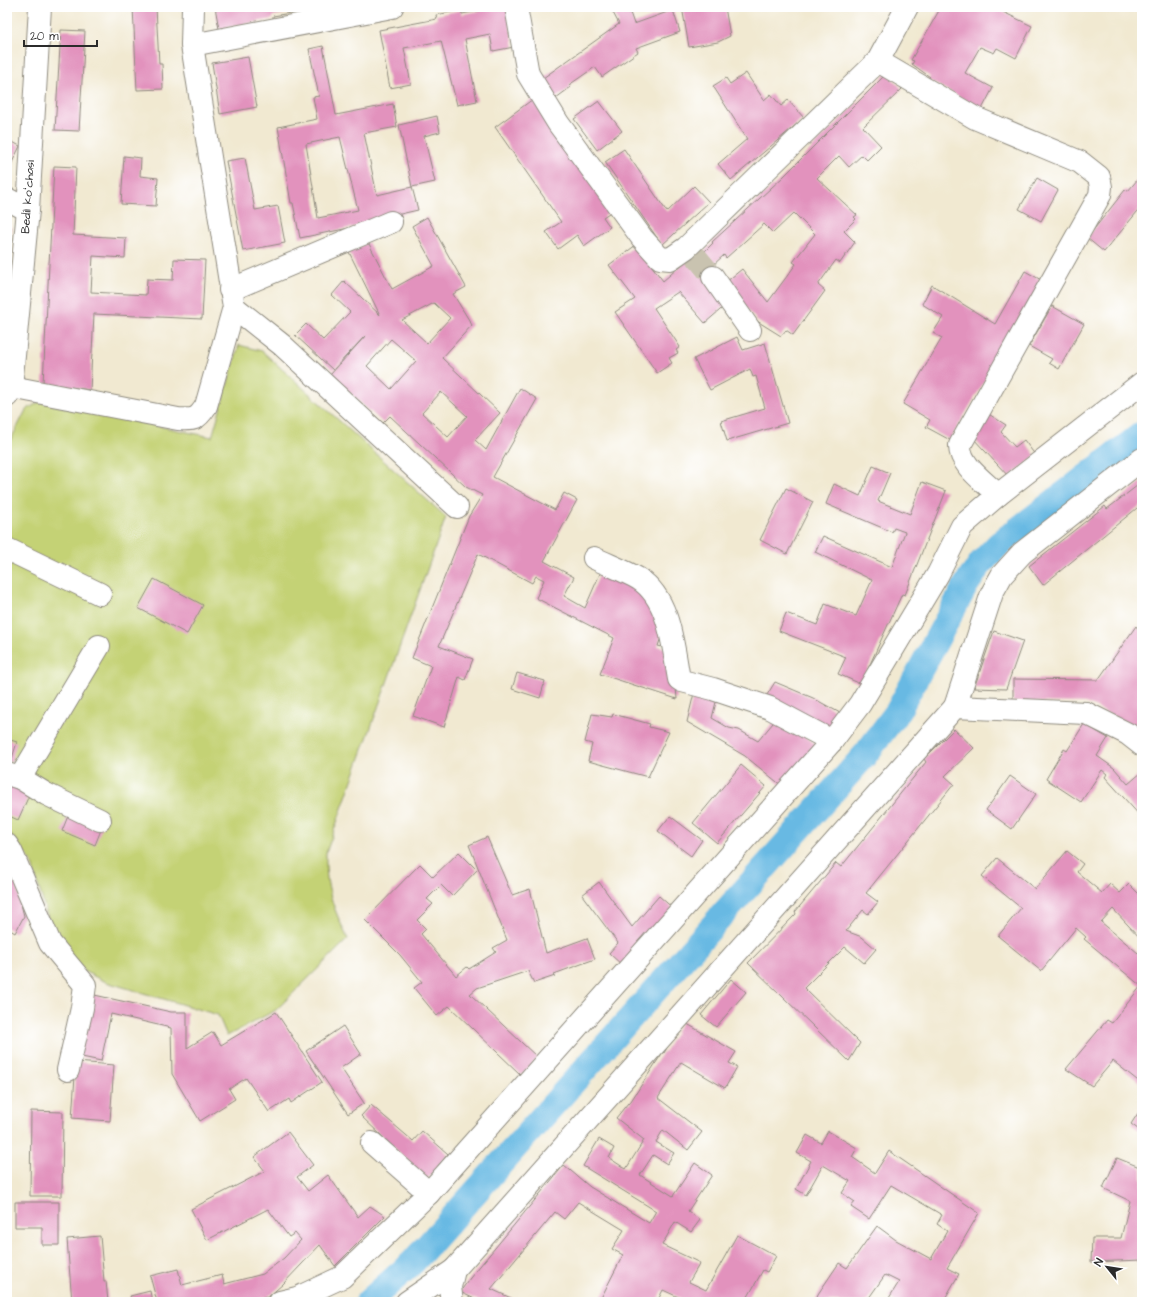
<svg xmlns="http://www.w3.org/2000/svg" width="1149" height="1309" viewBox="0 0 1149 1309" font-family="'Architects Daughter',sans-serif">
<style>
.green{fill:#c4d274;stroke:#787e50}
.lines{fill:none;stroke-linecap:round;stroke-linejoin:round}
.canal{stroke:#68b9e3;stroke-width:26}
.building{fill:#e292bd;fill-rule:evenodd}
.minor-tunnel{stroke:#c9c3b0;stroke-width:22;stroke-dasharray:22 11;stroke-linecap:butt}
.minor-casing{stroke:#8e8a7e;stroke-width:24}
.minor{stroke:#fff;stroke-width:22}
.labels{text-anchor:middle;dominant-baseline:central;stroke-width:3.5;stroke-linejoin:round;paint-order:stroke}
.street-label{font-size:12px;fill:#2b2b2b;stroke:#fff}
</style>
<rect width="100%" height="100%" fill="#fff"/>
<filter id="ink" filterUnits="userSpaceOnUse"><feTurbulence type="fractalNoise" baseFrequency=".025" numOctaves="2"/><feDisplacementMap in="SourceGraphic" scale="8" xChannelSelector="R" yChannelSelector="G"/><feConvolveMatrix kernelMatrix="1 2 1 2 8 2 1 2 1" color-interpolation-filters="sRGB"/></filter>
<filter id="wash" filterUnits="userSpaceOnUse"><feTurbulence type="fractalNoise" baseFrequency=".012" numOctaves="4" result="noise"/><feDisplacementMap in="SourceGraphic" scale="16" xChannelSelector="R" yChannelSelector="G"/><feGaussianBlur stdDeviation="0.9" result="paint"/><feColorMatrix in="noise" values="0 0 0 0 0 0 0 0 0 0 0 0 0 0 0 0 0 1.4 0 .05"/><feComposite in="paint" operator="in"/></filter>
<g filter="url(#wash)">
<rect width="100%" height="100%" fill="#f1e9d1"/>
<path class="green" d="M239,345L262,351L446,517L326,853C325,889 333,907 348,939L276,1010L227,1036L218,1015L106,982L81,970L51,929L31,861L7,830V782L17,761L12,759L11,762L7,761V447L26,410L39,402L212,437Z"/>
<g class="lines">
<path class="canal" d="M368,1302L413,1262L865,755L898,711L966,585L981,563L999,544L1142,434"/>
</g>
<g id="blocks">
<g class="building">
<path d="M133,7H156L159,64H162L163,89L137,90Z"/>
<path d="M215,7H296V12L273,16V19L219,29Z"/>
<path d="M500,7H507L514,47L493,51L490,34L465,39L477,101L457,105L441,41L404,48L411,84L390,88L379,30L437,19L436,15L461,10L462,14Z"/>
<path d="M610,7H628L634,24L673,10L680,32L636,48L638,52L602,77L595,67L569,85L571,87L556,98L543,78L619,24Z"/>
<path d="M652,7H669V8L652,10Z"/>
<path d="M682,7H725L730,36L718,42L689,47Z"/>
<path d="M941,7H1005L1003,12L1032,26L1016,58L997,48L994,53L980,47L965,73L993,88L982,109L928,80L930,77L912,64L914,61L911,60Z"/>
<path d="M61,30L85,31L79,131L55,130Z"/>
<path d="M323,46L336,115L393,104L397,127L364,133L377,195L412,187L399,125L437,116L440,132L424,136L435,182L412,187L418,210L361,223L359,226L300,238L293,203H291L278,127L317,119L313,97L319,96L309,49ZM340,137L358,210L318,218L306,144Z"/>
<path d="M248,57L257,107L220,114L212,63Z"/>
<path d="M746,73L764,100L771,94L781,106L788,100L804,118L731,180L718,164L747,139L713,86L726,78L730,84Z"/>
<path d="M887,73L902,89L863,127L881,146L867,160L862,155L849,167L839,156L817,178L857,215L854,217L856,219L844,231L855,242L840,263L836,260L818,285L825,291L793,335L786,330L781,336L757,321L726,282L742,269L768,302L796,264L793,262L815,234L794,213L773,233L764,224L726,258L724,255L712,266L727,304L705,323L678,292L654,308L680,347L676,350L678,353L669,358L672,363L657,373L615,312L635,299L609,265L636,245L663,281L699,250L702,254L713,243L712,242L783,177Z"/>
<path d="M533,99L612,211L603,217L610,227L584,246L577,235L558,249L546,232L561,222L495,127Z"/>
<path d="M599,101L622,131L597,150L574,119Z"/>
<path d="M7,139L20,146L7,173Z"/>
<path d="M624,149L667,212L694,186L709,202L662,245L605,162Z"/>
<path d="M124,156L141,158L140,176L158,178L156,206L121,204Z"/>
<path d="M245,158L255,210L278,206L285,243L243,251L226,161Z"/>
<path d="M54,166L76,167L73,235L126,238L125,258L93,256L91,292L146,295L147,279L173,280L174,259L205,260L202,319L94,314L90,390L43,383Z"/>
<path d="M1037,178L1058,190L1041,221L1019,209Z"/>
<path d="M1138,179L1142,183V206L1104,252L1087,238L1125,190L1128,191Z"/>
<path d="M427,217L466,287L453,294L472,325L442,358L500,413L475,440L486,450L520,388L537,399L493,477L555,510L564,493L577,500L544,561L574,577L564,596L585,608L602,569L647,592L663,631L658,646L673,650L677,699L600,674L614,638L536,598L544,580L536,576L532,583L478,554L439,646L473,659L465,680L459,677L444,727L413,716L431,666L412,658L469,516L482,495L466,487L390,416L383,423L330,375L366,335L333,370L295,335L306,324L323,340L350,312L332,295L344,281L380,315L349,252L368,242L392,289L434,266L412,226ZM434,303L450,318L427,343L402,320ZM391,339L416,361L391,389L367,366ZM441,392L467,416L448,437L422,413Z"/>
<path d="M7,225L11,227L8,264H7Z"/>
<path d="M1025,271L1043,281L950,440L926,427L930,420L903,404L942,338L933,333L943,317L922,304L932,285L995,324Z"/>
<path d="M1052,306L1084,324L1059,369L1049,363L1052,359L1029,346Z"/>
<path d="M737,337L743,350L765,343L788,423L727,441L721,421L765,408L756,376L753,377L750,369L710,390L694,359Z"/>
<path d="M987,413L1006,425L1001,432L1015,447L1024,440L1036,456L1009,477L972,437Z"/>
<path d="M873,466L890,473L878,501L910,514L922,482L946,491L905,595L902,594L861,684L838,674L846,657L779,631L786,613L817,625L825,604L856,616L872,580L815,552L823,536L892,567L905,532L894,528L892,532L826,504L834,484L860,496Z"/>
<path d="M1142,482V504L1043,585L1029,566L1105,506L1107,509Z"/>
<path d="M786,488L813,502L787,554L760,540Z"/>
<path d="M154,579L203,605L187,634L138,608Z"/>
<path d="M1136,626L1139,630L1142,629V679L1138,685L1142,687V730L1086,703L1013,702V679L1098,680Z"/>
<path d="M994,631L1023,641L1006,689L974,688Z"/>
<path d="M517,673L545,681L540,698L512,689Z"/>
<path d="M775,682L813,698L840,713L830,730L767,695Z"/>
<path d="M694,693L717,698L712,718L729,728L739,730L758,741L778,717L817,745L782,786L745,756L687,722Z"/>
<path d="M592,714L612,717L613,714L650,724L649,727L669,732L648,777L588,761L592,744L585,742Z"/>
<path d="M1084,724L1108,738L1097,756L1114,768L1128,784L1142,772V818L1105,777L1107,774L1102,770L1081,802L1046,779L1064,749L1067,751Z"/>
<path d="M954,729L974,748L945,776L954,784L866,893L878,902L868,914L863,910L846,931L862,937L876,949L864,963L845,947L804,988L860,1043L849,1061L748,963L796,914L795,912L836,863L841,867L926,762L924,759Z"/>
<path d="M7,739L17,742L11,762L7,761Z"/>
<path d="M741,765L766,786L717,843L693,823Z"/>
<path d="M1010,776L1036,794L1012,829L986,810Z"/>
<path d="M11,782L31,791L18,820L7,815V791Z"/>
<path d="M70,811L103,825L95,845L62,831Z"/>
<path d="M670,816L702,840L691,856L658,831Z"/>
<path d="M487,837L512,895L530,889L546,953L587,938L595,959L554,974L555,976L534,983L528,971L477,988L470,994L538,1058L521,1075L449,1006L437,1016L414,988L422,982L400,955L365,920L420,864L433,877L459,852L477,870L452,896L441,885L427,899L433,904L417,920L426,929L421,934L456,976L467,967L469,969L496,952L493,948L507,940L469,845Z"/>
<path d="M1067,851L1083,864L1077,872L1102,893L1110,884L1120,893L1129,884L1139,894L1142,892V940L1113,909L1101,922L1138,953L1142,949V1084L1113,1061L1092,1086L1066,1069L1107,1020L1112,1023L1141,986L1084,939L1086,937L1076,928L1041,971L998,936L1021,908L982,876L997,858L1035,889Z"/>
<path d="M10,861L24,916L15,933L7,928V866Z"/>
<path d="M599,882L632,927L659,896L675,910L624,967L609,953L618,943L582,895Z"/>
<path d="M731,979L746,992L716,1027L701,1015Z"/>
<path d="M90,994L171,1012H187V1048L213,1032L221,1045L276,1012L322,1082L291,1103L289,1099L269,1112L246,1078L229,1089L235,1099L200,1121L172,1074L171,1028L111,1014L101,1061L77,1056Z"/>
<path d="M682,1021L736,1052L729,1063L737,1067L725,1088L681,1062L658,1098L702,1132L688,1150L663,1130L656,1142L674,1153L667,1164L653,1155L640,1175L673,1196L695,1163L712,1175L688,1211L700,1220L691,1232L675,1222L662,1245L700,1263L689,1282L706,1290L737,1235L776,1256L767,1272L763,1270L745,1302H689L663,1290L657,1302H599L623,1255L612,1249L624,1230L578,1202L564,1219L555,1212L491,1289L520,1302H481L460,1292L470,1278L564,1165L590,1187L649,1223L656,1211L583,1166L599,1139L614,1148L609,1158L626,1169L644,1140L616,1118L628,1103L629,1104L663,1052L664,1053Z"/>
<path d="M343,1026L361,1054L341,1068L364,1103L348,1114L306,1051Z"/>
<path d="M76,1062L114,1065L110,1121L72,1118Z"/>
<path d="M371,1105L413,1141L422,1131L448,1154L427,1179L361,1116Z"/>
<path d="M1142,1107V1132L1131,1124Z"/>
<path d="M31,1111L63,1112L62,1196H30Z"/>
<path d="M828,1131L857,1148L852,1157L875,1173L889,1151L979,1213L947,1268L959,1274L943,1302H893L894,1300L889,1298L899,1282L885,1275L866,1302H815L818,1294L839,1263L847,1268L877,1226L896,1240L931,1259L947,1231L937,1224L942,1215L891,1185L869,1219L851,1207L855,1202L842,1193L850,1181L823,1165L806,1195L796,1189L811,1161L797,1153L807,1135L821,1143Z"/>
<path d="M288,1132L313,1165L297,1177L308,1191L328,1175L358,1217L370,1206L385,1216L335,1266L320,1245L283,1284L268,1297L243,1302H157L150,1276L178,1269L182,1285L222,1275L224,1284L263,1274L284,1258L301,1240L295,1233L289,1237L268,1209L207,1240L191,1209L265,1171L254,1157Z"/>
<path d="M1117,1158L1142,1168V1260L1091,1262L1092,1238H1121L1130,1201L1103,1188Z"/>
<path d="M15,1202H59V1245H42V1227H15Z"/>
<path d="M100,1236L104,1281H106L108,1302H72L67,1239Z"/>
<path d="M150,1291L152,1302H132L130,1296Z"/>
</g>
</g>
</g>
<g filter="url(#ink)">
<use href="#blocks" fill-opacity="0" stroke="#8e8a7e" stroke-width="1"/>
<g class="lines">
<path class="minor-tunnel" d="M694,254L713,277"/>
<g class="minor-casing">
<g id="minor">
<path d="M192,45L392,7"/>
<path d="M878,61L907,7"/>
<path d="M7,199L28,210"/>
<path d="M713,277L750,330"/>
<path d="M230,290L391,222"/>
<path d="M234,307L282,345L457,507"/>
<path d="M11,387L178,419C194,420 197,420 206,406L234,307L192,45L193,7"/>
<path d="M7,396L11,387L28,210L40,7"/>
<path d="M998,495L1142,383"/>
<path d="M7,549L100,594"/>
<path d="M594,558C609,565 625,571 639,579C670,599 673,647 679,679L682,681L713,689L770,708L832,741"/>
<path d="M955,707L992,593L1002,575L1022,553L1142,459"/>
<path d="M7,774L20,778L99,646"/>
<path d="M20,778L46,794L100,820"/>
<path d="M7,845L11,851L50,943L85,985L82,1008L68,1070"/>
<path d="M372,1143L429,1193"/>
<path d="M280,1302L297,1298L342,1277L429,1193L832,741L860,704L938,574L962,526L998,495C985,482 959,465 960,445L1100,195L1101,187L1099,177L1080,162L975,118L878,61L686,248L670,259L660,258L642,238L558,123L528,74L516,7"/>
<path d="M407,1302L454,1270"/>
<path d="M452,1302L450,1287L454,1270L955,707L1086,713L1128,734L1142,745"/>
</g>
</g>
<use href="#minor" class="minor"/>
</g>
</g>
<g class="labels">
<g class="street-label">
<text transform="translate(28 197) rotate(-86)">Bedil koʻchasi</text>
</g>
</g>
<rect width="1149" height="1309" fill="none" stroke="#fff" stroke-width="24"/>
<g transform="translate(1107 1267) rotate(300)" stroke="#ffffff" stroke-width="3" paint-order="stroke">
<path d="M0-3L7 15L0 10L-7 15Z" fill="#2b2b2b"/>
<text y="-6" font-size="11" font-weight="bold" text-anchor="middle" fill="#2b2b2b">N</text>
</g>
<path d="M24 40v6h73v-6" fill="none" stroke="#2b2b2b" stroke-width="2"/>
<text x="30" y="40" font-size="12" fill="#2b2b2b" stroke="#ffffff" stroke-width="3" paint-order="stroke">20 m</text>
</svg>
